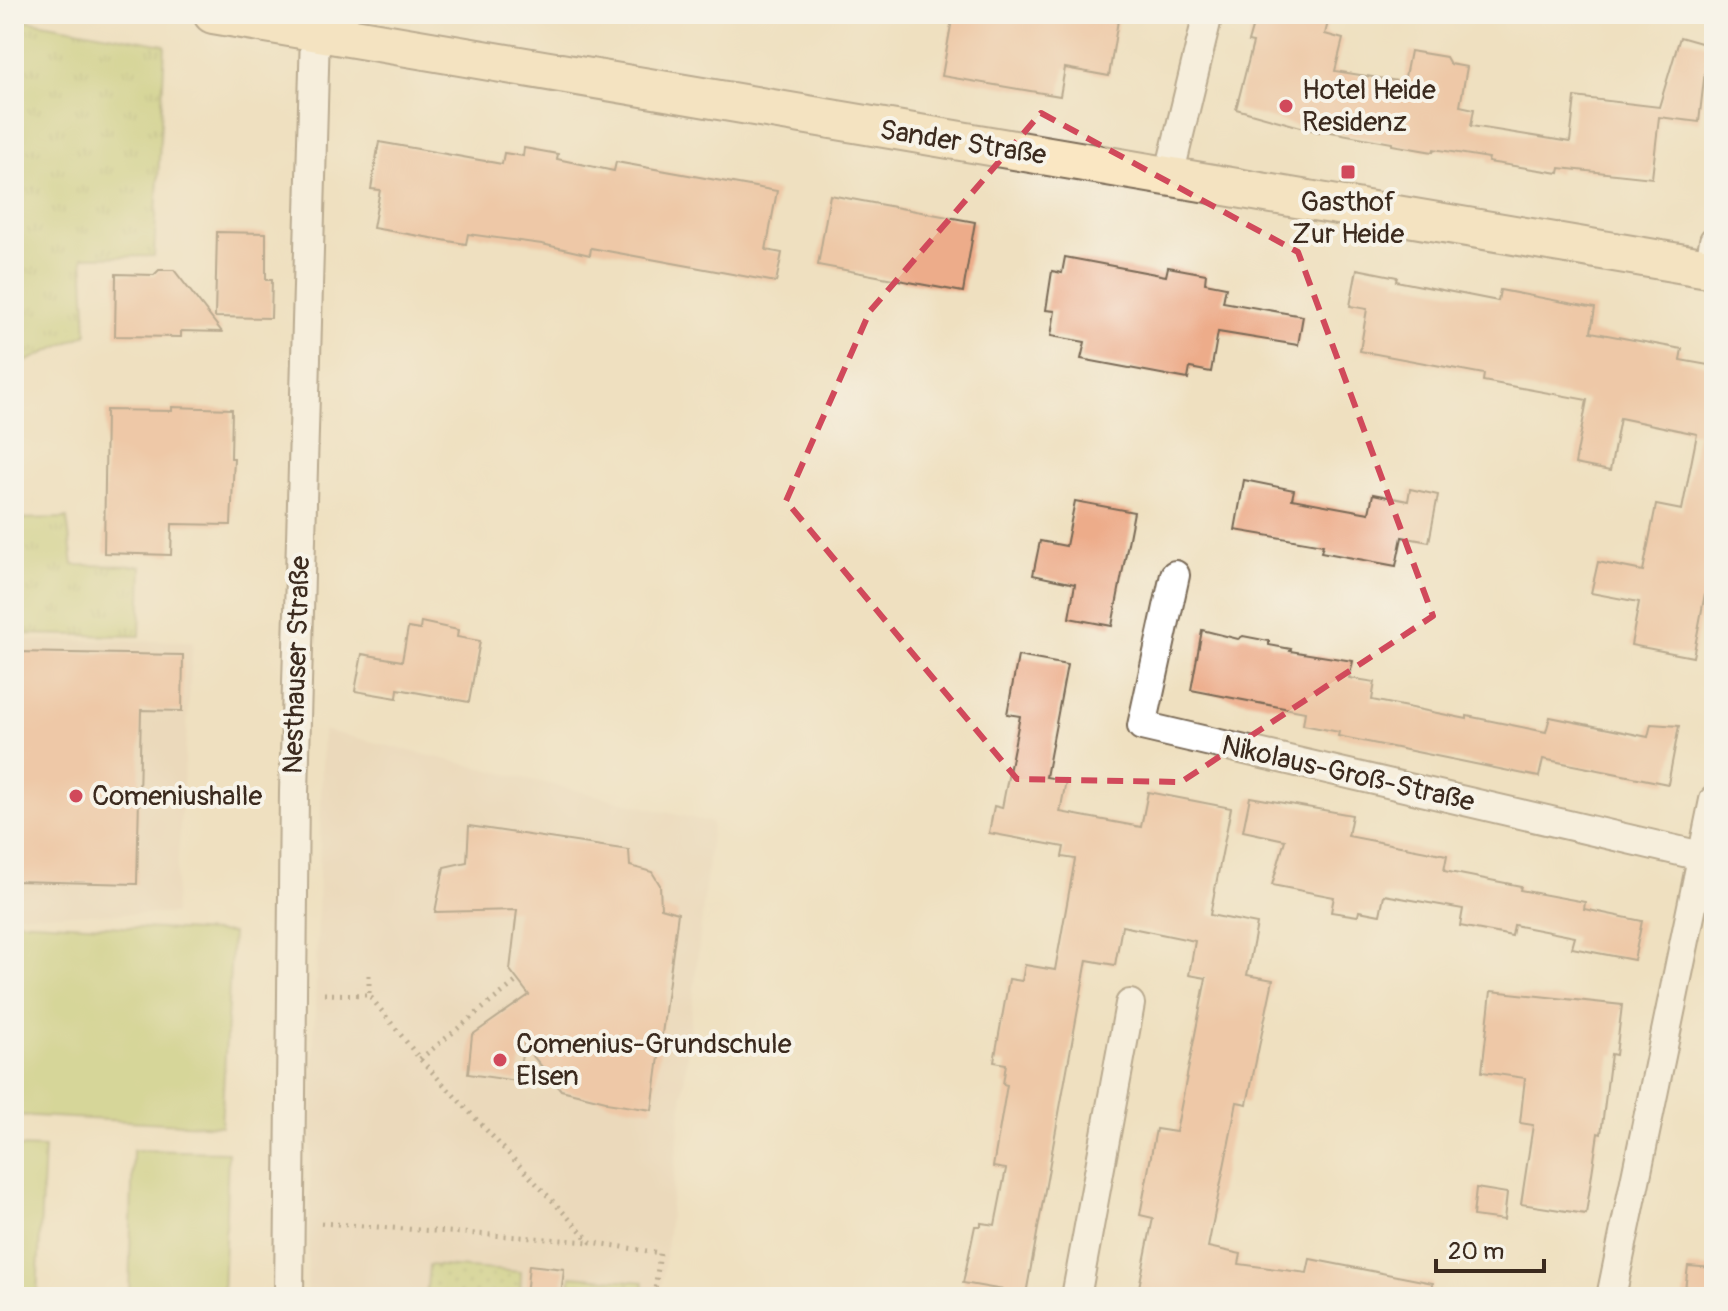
<svg xmlns="http://www.w3.org/2000/svg" width="1728" height="1311" viewBox="0 0 1728 1311" font-family="Pangolin,sans-serif">
<style>
.built{fill:#e6d0b5}
.grass{fill:url(#grass-tufts);stroke:#7a7a45;stroke-width:2}
.park{fill:url(#park-dots);stroke:#7a7a45;stroke-width:2}
.pitch{fill:#b9c96c;stroke:#7a7a45;stroke-width:2}
.building{fill:#edac8a}
.lines{fill:none;stroke-linecap:round;stroke-linejoin:round}
.street-casing{stroke:#7a6a57;stroke-width:32}
.secondary-casing{stroke:#7a6a57;stroke-width:42}
.path{stroke:#7a6a57;stroke-width:5;stroke-dasharray:2 6;stroke-linecap:butt}
.street{stroke:#fff;stroke-width:28}
.secondary{stroke:#fae7c3;stroke-width:38}
.marked{fill:none;stroke:#d1495b;stroke-width:6;stroke-dasharray:16 10;stroke-linejoin:round}
.poi-dot{fill:#d1495b;stroke:#f7f3e8;stroke-width:3}
.labels{text-anchor:middle;dominant-baseline:central;stroke-width:8;stroke-linejoin:round;paint-order:stroke}
.poi-label{font-size:28px;fill:#3b2a1e;stroke:#f7f3e8;text-anchor:start}
.street-label{font-size:28px;fill:#3b2a1e;stroke:#f7f3e8}
</style>
<defs>
<pattern id="grass-tufts" width="24" height="20" patternUnits="userSpaceOnUse" patternTransform="scale(2)"><rect width="24" height="20" fill="#b9c96c"/><path d="M3 7l-1-3M5 7V3M7 7l1-3M15 17l-1-3M17 17v-4M19 17l1-3" fill="none" stroke="#98a358"/></pattern>
<pattern id="park-dots" width="8" height="8" patternUnits="userSpaceOnUse" patternTransform="scale(2)"><rect width="8" height="8" fill="#b9c96c"/><path d="M2 2h.1M6 6h.1" fill="none" stroke="#98a358" stroke-width="1.8" stroke-linecap="round"/></pattern>
</defs>
<rect width="100%" height="100%" fill="#f7f3e8"/>
<filter id="ink" filterUnits="userSpaceOnUse"><feTurbulence type="fractalNoise" baseFrequency=".0125" numOctaves="2"/><feDisplacementMap in="SourceGraphic" scale="16" xChannelSelector="R" yChannelSelector="G"/><feConvolveMatrix kernelMatrix="1 2 1 2 8 2 1 2 1" color-interpolation-filters="sRGB"/></filter>
<filter id="wash" filterUnits="userSpaceOnUse"><feTurbulence type="fractalNoise" baseFrequency=".006" numOctaves="4" result="noise"/><feDisplacementMap in="SourceGraphic" scale="32" xChannelSelector="R" yChannelSelector="G"/><feGaussianBlur stdDeviation="1.8" result="paint"/><feColorMatrix in="noise" values="0 0 0 0 0 0 0 0 0 0 0 0 0 0 0 0 0 1.4 0 .05"/><feComposite in="paint" operator="in"/></filter>
<g filter="url(#wash)">
<rect width="100%" height="100%" fill="#efe0c0"/>
<g class="built">
<path d="M14,640L193,641L174,914H14Z"/>
<path d="M323,730L712,823L661,1297H307Z"/>
</g>
<g class="grass">
<path d="M14,18L165,45L154,256L83,257L87,334L14,367Z"/>
<path d="M67,518L73,565L142,566L140,636L14,634V519Z"/>
</g>
<g class="park">
<path d="M429,1265L521,1272L520,1297H426Z"/>
<path d="M571,1276L644,1282L642,1297H570Z"/>
</g>
<g class="pitch">
<path d="M14,921L232,933L221,1126L14,1115Z"/>
<path d="M14,1147L44,1148L37,1297H14Z"/>
<path d="M133,1150L228,1152L223,1297H129Z"/>
</g>
<g id="blocks">
<g class="building">
<path d="M953,14H1119L1109,76L1065,68L1060,96L942,76Z"/>
<path d="M1256,14H1330L1325,34L1343,39L1335,71L1404,82L1410,51L1446,57L1450,64L1467,67L1460,106L1474,109L1471,126L1570,142L1575,97L1659,107L1680,37L1708,45L1699,122L1659,117L1652,178L1560,168L1559,173L1488,162L1489,158L1434,149L1433,152L1392,145V143L1320,130L1319,132L1236,109L1253,43L1248,42Z"/>
<path d="M379,142L502,164L504,153L523,156L524,148L558,154L557,159L614,171L616,162L777,191L766,250L782,253L776,282L591,248L590,255L542,244L468,234L466,244L373,228L380,190L371,189Z"/>
<path d="M830,195L975,222L963,292L818,265Z"/>
<path d="M217,232L266,233V280H272L271,318L215,317Z"/>
<path d="M1065,257L1166,276L1168,267L1206,274L1205,283L1226,287L1223,302L1303,316L1298,345L1218,332L1211,372L1190,368L1188,379L1081,359L1085,342L1051,336L1055,311L1046,310L1052,271L1062,273Z"/>
<path d="M1357,269L1397,277L1396,281L1498,301L1500,290L1595,308L1591,332L1682,349L1680,360L1714,366V546L1693,657L1631,645L1639,602L1591,593L1598,562L1643,571L1656,505L1682,510L1697,434L1620,418L1610,471L1575,464L1587,400L1483,381L1484,374L1360,351L1367,309L1350,306Z"/>
<path d="M159,270H174L222,332L181,331V337L115,336L116,274L154,275Z"/>
<path d="M172,407L232,409L231,458H234L231,525L172,524L171,555L104,553L106,410L172,411Z"/>
<path d="M1244,480L1294,490L1292,499L1369,513L1373,494L1408,501L1410,489L1438,495L1429,542L1402,537L1396,566L1321,552L1323,545L1235,530Z"/>
<path d="M1075,501L1134,512L1112,626L1069,618L1075,584L1033,575L1040,541L1066,546Z"/>
<path d="M421,622L458,630L457,637L480,641L469,702L398,689L397,698L355,691L362,654L402,661L408,628L420,630Z"/>
<path d="M1202,630L1238,639L1243,636L1269,641V645L1291,649L1290,651L1353,661L1349,678L1375,682L1372,700L1467,719V716L1546,732L1550,717L1648,737L1651,724L1679,726L1668,784L1543,759L1539,777L1338,736L1339,732L1303,725L1305,712L1191,690Z"/>
<path d="M14,652L183,655L182,711L141,710L137,884L14,881Z"/>
<path d="M1018,656L1067,665L1046,777L1066,781L1060,812L1141,827L1148,792L1231,808L1210,915L1257,924L1247,975L1273,980L1247,1104L1237,1102L1208,1247L1241,1254L1239,1264L1307,1273L1310,1259L1433,1283L1432,1297H1137L1153,1218L1140,1215L1156,1129L1176,1132L1206,978L1189,975L1195,941L1122,926L1115,965L1087,960L1026,1294L963,1283L975,1226H981V1223L995,1225L1006,1169L993,1167L1007,1085L1003,1084L1006,1064L994,1062L1009,979L1022,981L1025,965L1055,970L1075,859L1062,857L1064,847L989,833L994,806L1002,808L1020,716L1007,714Z"/>
<path d="M1250,797L1352,815L1348,836L1447,855L1444,871L1521,886L1520,890L1585,902L1584,909L1642,921L1634,960L1572,948L1575,937L1514,925L1512,936L1460,926L1463,909L1384,895L1380,915L1359,911L1358,916L1331,912L1334,897L1272,885L1285,840L1243,831Z"/>
<path d="M469,826L629,850L630,866L652,872L660,885L661,908L678,913L652,1110L606,1103V1101L561,1090L524,1045L517,1081L468,1074L472,1035L529,995L510,970L517,910L435,912L444,867L467,862Z"/>
<path d="M1491,991L1622,1005L1616,1055L1611,1054L1601,1134L1598,1133L1586,1214L1521,1204L1533,1125L1520,1123L1525,1078L1482,1072Z"/>
<path d="M1476,1188L1507,1193L1504,1220L1473,1216Z"/>
<path d="M529,1265L564,1269L561,1297H526Z"/>
<path d="M1688,1266L1714,1268V1297H1684Z"/>
</g>
</g>
</g>
<g filter="url(#ink)">
<use href="#blocks" fill-opacity="0" stroke="#7a6a57" stroke-width="2"/>
<g class="lines">
<g class="street-casing">
<g id="street">
<path d="M1169,176L1208,14"/>
<path d="M1709,269L1714,241"/>
<path d="M1175,575L1142,726L1714,859"/>
<path d="M289,1297L294,792L315,33"/>
<path d="M1076,1297L1130,1004"/>
<path d="M1611,1297L1714,800"/>
</g>
</g>
<g class="secondary-casing">
<path id="secondary" d="M213,14L1714,269"/>
</g>
<g class="path">
<path d="M369,975V995"/>
<path d="M324,994L369,995L420,1059L591,1242L660,1253L654,1297"/>
<path d="M420,1059L518,980"/>
<path d="M321,1223L590,1242"/>
</g>
<use href="#street" class="street"/>
<use href="#secondary" class="secondary"/>
</g>
</g>
<path d="M0 0H1728V1311H0ZM1041,113L1298,252L1433,616L1181,782L1017,779L786,501L870,311Z" fill="#efe0c0" fill-opacity=".55" fill-rule="evenodd"/>
<path class="marked" d="M1041,113L1298,252L1433,616L1181,782L1017,779L786,501L870,311Z"/>
<g class="poi-dot">
<circle cx="1286" cy="106" r="8"/>
<rect x="1340" y="164" width="16" height="16" rx="4"/>
<circle cx="76" cy="796" r="8"/>
<circle cx="500" cy="1060" r="8"/>
</g>
<g class="labels">
<g class="poi-label">
<text x="1302" y="90">Hotel Heide<tspan x="1302" dy="32">Residenz</tspan></text>
<text x="1348" y="202" text-anchor="middle">Gasthof<tspan x="1348" dy="32">Zur Heide</tspan></text>
<text x="92" y="796">Comeniushalle</text>
<text x="516" y="1044">Comenius-Grundschule<tspan x="516" dy="32">Elsen</tspan></text>
</g>
<g class="street-label">
<text transform="translate(963 143) rotate(9)">Sander Straße</text>
<text transform="translate(297 665) rotate(-88)">Nesthauser Straße</text>
<text transform="translate(1348 774) rotate(13)">Nikolaus-Groß-Straße</text>
</g>
</g>
<rect width="1728" height="1311" fill="none" stroke="#f7f3e8" stroke-width="48"/>
<path d="M1436 1259v12h108v-12" fill="none" stroke="#3b2a1e" stroke-width="4"/>
<text x="1448" y="1259" font-size="24" fill="#3b2a1e" stroke="#f7f3e8" stroke-width="6" paint-order="stroke">20 m</text>
</svg>
